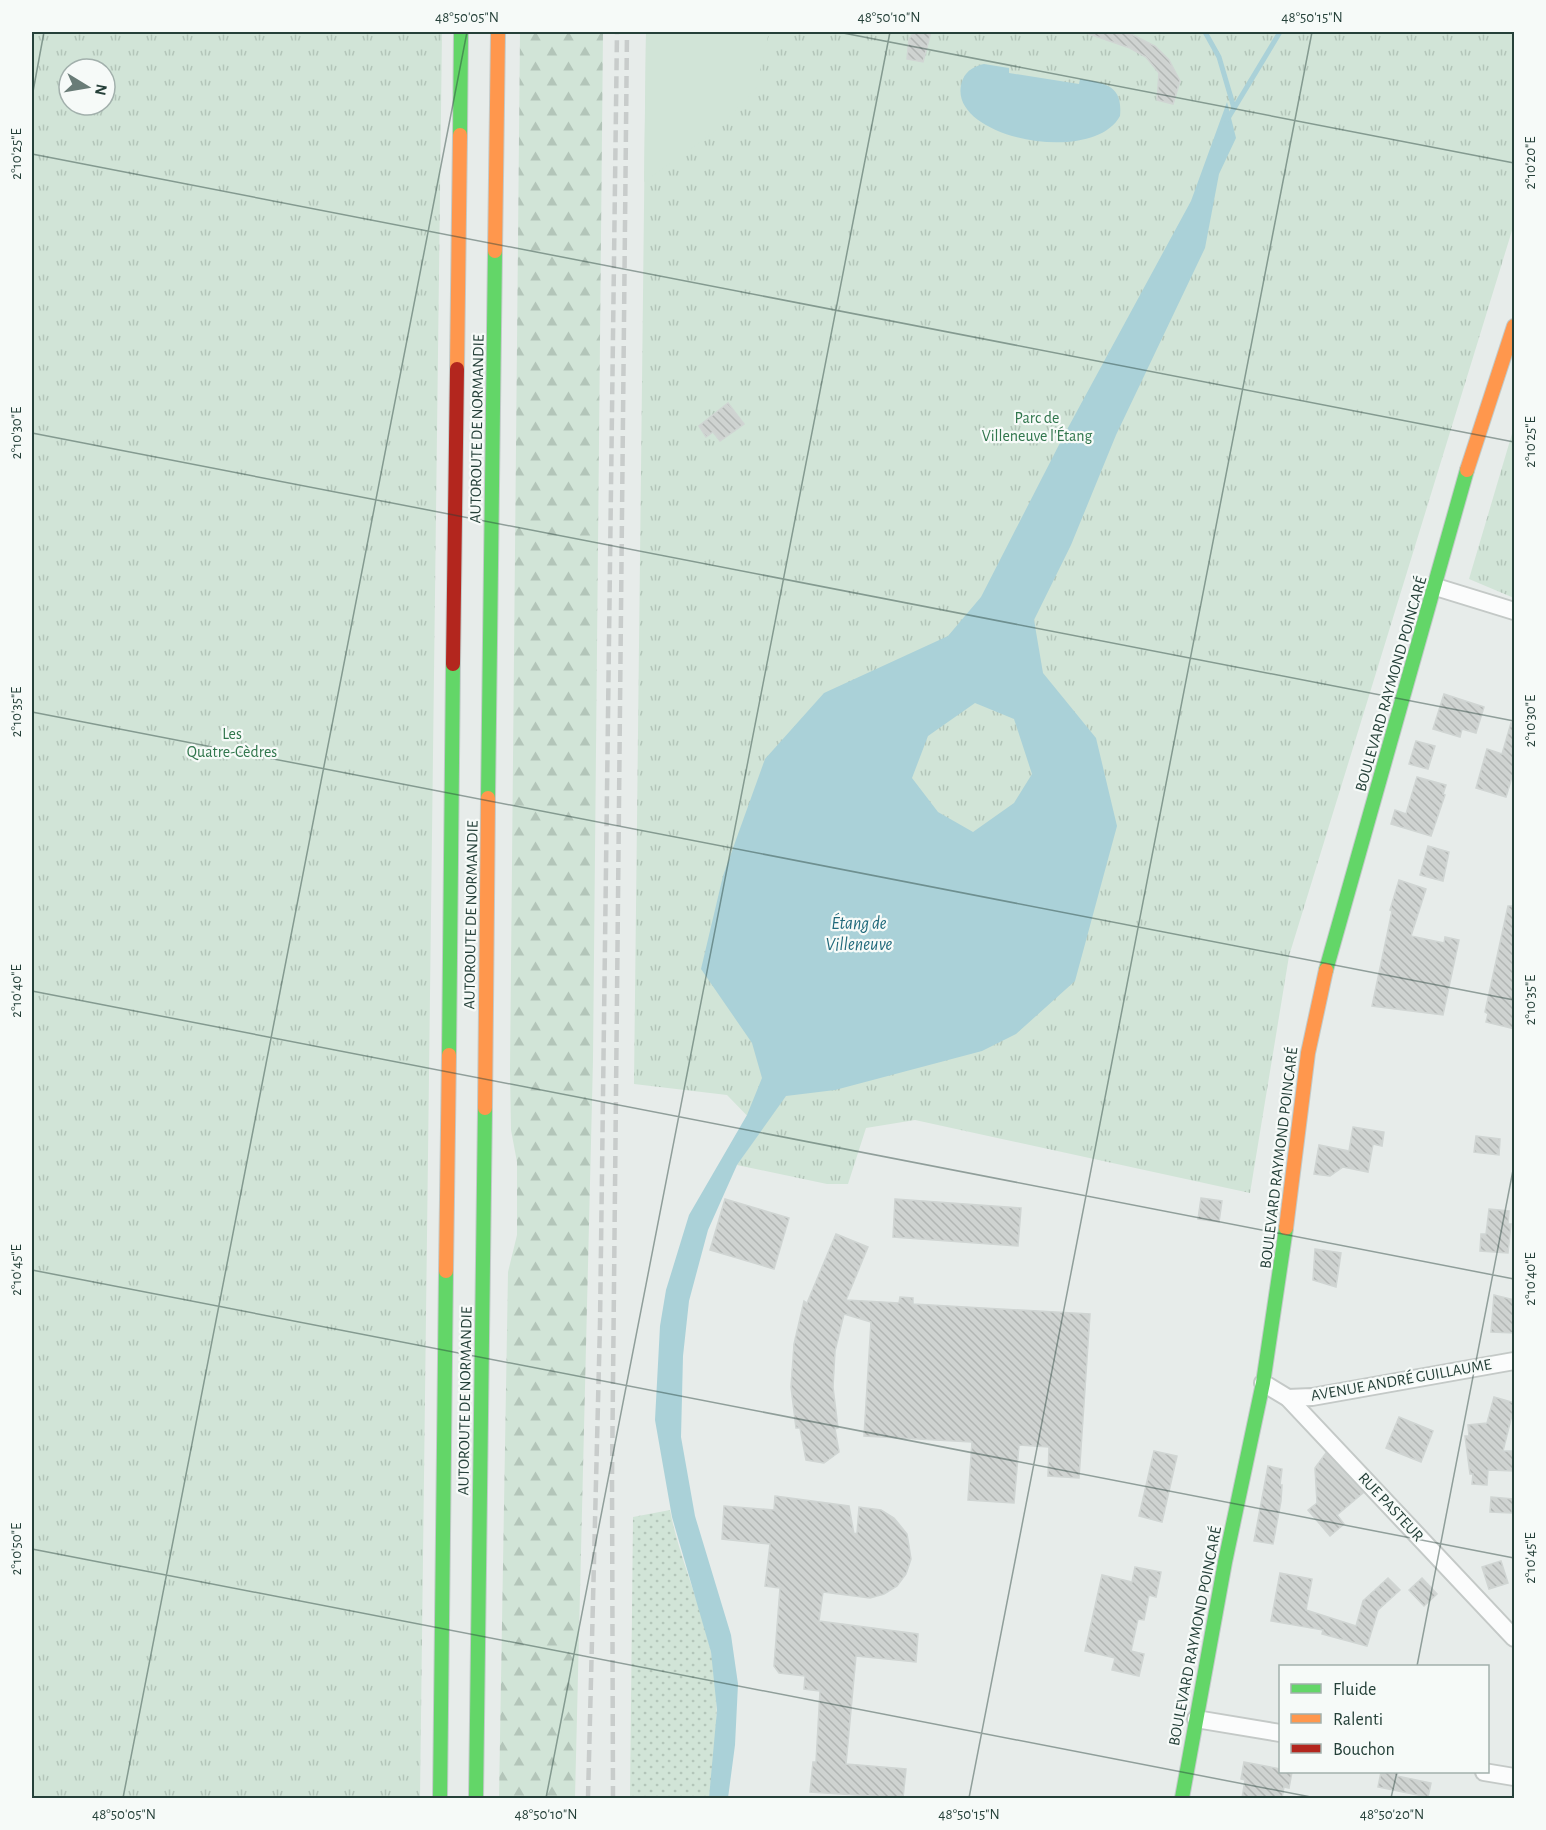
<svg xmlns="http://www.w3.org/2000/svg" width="1546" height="1830" viewBox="0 0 1546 1830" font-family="'Alegreya Sans',sans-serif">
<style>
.grass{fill:url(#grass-dots)}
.forest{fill:url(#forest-firs)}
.park{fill:url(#park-tufts);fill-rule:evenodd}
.garden{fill:#d1e4d7}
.water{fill:#aad1d8;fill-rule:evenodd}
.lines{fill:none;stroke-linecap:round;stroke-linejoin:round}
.stream{stroke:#aad1d8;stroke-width:5}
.building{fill:url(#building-back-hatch);stroke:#d0d5d3;stroke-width:1.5}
.street-casing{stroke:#c4c9c7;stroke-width:20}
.fast-casing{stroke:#c2cac9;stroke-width:16}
.slow-casing{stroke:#c2cac9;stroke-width:16}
.jam-casing{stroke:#c2cac9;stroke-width:16}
.street{stroke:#fbfcfc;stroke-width:16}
.fast{stroke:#63d668;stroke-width:14}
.slow{stroke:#ff974d;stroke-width:14}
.jam{stroke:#b3261e;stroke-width:14}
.rail{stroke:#c8cccb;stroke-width:4.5;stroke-dasharray:12 6;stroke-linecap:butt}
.ticks{fill:none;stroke:#254039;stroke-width:1.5;stroke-opacity:0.45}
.labels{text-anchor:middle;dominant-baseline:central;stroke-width:4.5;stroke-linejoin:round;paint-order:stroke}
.park-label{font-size:16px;fill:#30764c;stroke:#f6faf8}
.street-label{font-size:16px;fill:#254039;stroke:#f6faf8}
.water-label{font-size:18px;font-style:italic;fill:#20697b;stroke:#f6faf8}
.neatline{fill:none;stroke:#254039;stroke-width:2}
.ticks-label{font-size:15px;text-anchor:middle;fill:#254039}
</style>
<defs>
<pattern id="grass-dots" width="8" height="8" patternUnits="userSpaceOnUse" patternTransform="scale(1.5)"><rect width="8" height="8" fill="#d1e4d7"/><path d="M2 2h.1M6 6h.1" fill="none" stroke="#b3c5b9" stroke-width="1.8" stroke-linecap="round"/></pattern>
<pattern id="forest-firs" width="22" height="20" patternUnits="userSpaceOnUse" patternTransform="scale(1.5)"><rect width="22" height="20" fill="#d1e4d7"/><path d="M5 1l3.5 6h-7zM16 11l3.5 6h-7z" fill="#b3c5b9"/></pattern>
<pattern id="park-tufts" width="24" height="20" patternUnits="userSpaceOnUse" patternTransform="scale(1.5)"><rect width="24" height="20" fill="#d1e4d7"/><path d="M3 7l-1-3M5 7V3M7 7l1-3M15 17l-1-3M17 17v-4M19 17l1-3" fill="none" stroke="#b3c5b9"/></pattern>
<pattern id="building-back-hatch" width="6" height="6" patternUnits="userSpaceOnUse" patternTransform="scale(1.5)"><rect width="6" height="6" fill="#cfd3d1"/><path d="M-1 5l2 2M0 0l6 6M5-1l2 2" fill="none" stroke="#b2b6b4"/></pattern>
</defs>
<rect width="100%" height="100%" fill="#e7ecea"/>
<path class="grass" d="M670,1510C679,1558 701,1604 711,1652C721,1699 716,1751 709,1798H630L633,1517Z"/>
<path class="forest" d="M520,32H603L593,1060L575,1798H499L508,1272L517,1235V1162L511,1130L510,1071Z"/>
<g class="park">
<path d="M32,32H442L420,1798H32ZM69,69H105V105H69Z"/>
<path d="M646,32H1514V224L1289,956L1250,1193L915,1120L866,1128L848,1184H827L737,1165L761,1130L727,1095L634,1084Z"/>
<path d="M1514,427V598L1469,579Z"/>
</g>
<path class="garden" d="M646,32H769L756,88L717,130L644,182Z"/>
<g class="water">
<path d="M984,64L1009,68V73L1079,84L1080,79C1105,83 1123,85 1120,116C1092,168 939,136 963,79C967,70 975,66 984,64Z"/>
<path d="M1227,102L1236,138L1219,174L1205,248L1116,435L1071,545L1034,620L1043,673L1096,738L1117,826L1075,981L1016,1034L982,1051L835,1090L786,1096L737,1165L708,1230L689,1301L683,1356L681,1437L695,1516L731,1635L738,1684L735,1745L728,1798H709L717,1710L711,1652L672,1517L655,1420L660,1326L666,1290L689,1215L747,1115L762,1078L752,1043L701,969L723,876L765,759L824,693L948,636L981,597L1063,437L1191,201ZM975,703L1014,719L1032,774L1014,803L973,832L938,812L912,778L928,736Z"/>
</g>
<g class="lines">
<g class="stream">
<path d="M1205,32L1219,57L1234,108"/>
<path d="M1227,120L1280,32"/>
</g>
</g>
<g class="building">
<path d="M914,32H931L923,62L907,59L909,39Z"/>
<path d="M1089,32H1127L1155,46L1169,60L1180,81L1173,104L1157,100L1159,73L1146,57L1130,48L1089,34Z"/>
<path d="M728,403L744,424L720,441L713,432L706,437L699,426Z"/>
<path d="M1444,694L1484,707L1476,733L1462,729L1460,737L1433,729Z"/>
<path d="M1511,723L1515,724V767L1506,797L1476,788L1487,749L1502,754Z"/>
<path d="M1416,741L1435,746L1428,769L1409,764Z"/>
<path d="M1417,777L1446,785L1443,794L1445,795L1431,836L1391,824L1395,810L1406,814Z"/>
<path d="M1428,846L1449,852L1443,881L1420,875Z"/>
<path d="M1399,880L1426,889L1411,936L1444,943L1445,937L1459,940L1443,1015L1372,1006L1392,911L1390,910Z"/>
<path d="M1508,906H1515V1029L1486,1022L1488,1014L1485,1012Z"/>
<path d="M1353,1127L1384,1132L1382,1146L1373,1144L1368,1172L1343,1167L1330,1176L1314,1174L1319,1145L1349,1151Z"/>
<path d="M1476,1136L1500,1139L1499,1155L1474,1152Z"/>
<path d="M1201,1198L1222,1201L1219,1222L1198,1219Z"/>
<path d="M725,1199L789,1218L774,1269L710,1250Z"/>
<path d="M895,1199L1021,1208L1018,1246L893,1237Z"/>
<path d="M1489,1209L1509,1211L1508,1224H1511L1508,1253L1480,1251L1481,1234H1486Z"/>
<path d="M836,1234L868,1247L846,1300L899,1303L900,1297L913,1298V1304L1090,1314L1079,1478L1048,1476L1049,1447L1019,1445L1014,1503L968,1500L972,1442L864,1436L871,1322L844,1314L835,1351L833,1387L838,1428L835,1429L839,1452L824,1463L806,1460L800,1428H796L791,1387L794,1344L804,1301L807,1303Z"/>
<path d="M1315,1249L1341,1253L1336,1287L1313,1280Z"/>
<path d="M1494,1295L1515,1300V1333L1491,1332Z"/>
<path d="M1494,1397L1515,1403L1503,1451H1515V1471L1488,1470L1487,1485L1472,1484L1473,1474H1470L1465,1436H1469L1468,1425L1487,1423Z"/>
<path d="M1399,1417L1433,1431L1421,1462L1386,1448Z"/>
<path d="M1154,1451L1177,1456L1162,1522L1139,1516Z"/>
<path d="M1326,1453L1363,1493L1337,1515L1344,1524L1330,1536L1308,1510L1317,1503L1315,1468Z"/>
<path d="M1268,1466L1282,1469L1280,1485H1282L1281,1501L1273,1544L1254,1541Z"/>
<path d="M775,1496L849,1506L854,1534L857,1533L859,1507L881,1510L894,1518L907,1534L911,1559L906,1574L897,1586L884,1594L870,1598L823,1592L819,1621L918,1634L916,1662L856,1656L846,1764L906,1769L903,1798L810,1792L813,1762H816L820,1691L804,1689L805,1676L779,1673L774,1666L780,1588L765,1586L770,1544L722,1539L724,1506L774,1510Z"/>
<path d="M1491,1497L1513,1499L1512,1513L1490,1512Z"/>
<path d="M1501,1561L1508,1583L1489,1589L1482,1567Z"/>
<path d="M1135,1567L1161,1572L1156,1597L1149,1595L1144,1620L1138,1619L1131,1651L1144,1654L1139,1676L1112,1670L1115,1658L1085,1651L1102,1575L1132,1582Z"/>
<path d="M1280,1573L1312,1579L1306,1610L1356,1626L1363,1601L1388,1578L1400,1590L1378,1610L1367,1646L1322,1634L1323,1630L1271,1621Z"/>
<path d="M1422,1578L1437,1594L1424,1606L1409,1590Z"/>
<path d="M1244,1762L1281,1769V1772H1292L1289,1788L1284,1787L1282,1798H1242L1245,1780L1241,1779Z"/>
<path d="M1381,1772H1398L1397,1776L1431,1783L1428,1797L1378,1787Z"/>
</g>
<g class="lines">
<g class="street-casing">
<g id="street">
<path d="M1436,587L1514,611"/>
<path d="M1263,1383L1288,1398L1514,1638"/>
<path d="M1288,1398L1312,1397L1514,1361"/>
<path d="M1196,1719L1280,1733"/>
<path d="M1484,1772L1514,1777"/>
</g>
</g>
<g class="fast-casing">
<g id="fast">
<path d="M460,135L461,32"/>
<path d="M488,798L495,251"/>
<path d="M1326,970L1467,470"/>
<path d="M449,1055L453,664"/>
<path d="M440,1798L446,1271"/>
<path d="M476,1798L485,1108"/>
<path d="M1182,1798L1225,1562L1263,1383L1286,1228"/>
</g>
</g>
<g class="slow-casing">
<g id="slow">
<path d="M495,251L498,32"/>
<path d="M457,369L460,135"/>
<path d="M1467,470L1514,326"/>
<path d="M485,1108L488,798"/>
<path d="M1286,1228L1308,1053L1326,970"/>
<path d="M446,1271L449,1055"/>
</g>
</g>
<g class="jam-casing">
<path id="jam" d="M453,664L457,369"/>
</g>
<use href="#street" class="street"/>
<use href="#fast" class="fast"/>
<use href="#slow" class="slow"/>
<use href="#jam" class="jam"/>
<g class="rail">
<path d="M588,1798L600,1324L617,32"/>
<path d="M613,1798L612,1478L627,32"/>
</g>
</g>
<path class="ticks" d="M838,32L1514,163M32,97L44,32M32,154L1514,442M32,433L1514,721M32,712L1514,1000M32,991L1514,1279M32,1270L1514,1558M32,1549L1316,1798M1417,1666L1514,1165M123,1798L467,32M546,1798L890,32M969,1798L1312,32M1391,1798L1397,1772"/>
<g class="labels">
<g class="park-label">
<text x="1037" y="418">Parc de<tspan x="1037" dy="18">Villeneuve l'Étang</tspan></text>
<text x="232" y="734">Les<tspan x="232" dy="18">Quatre-Cèdres</tspan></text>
</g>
<g class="street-label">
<text transform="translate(477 429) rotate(-89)">AUTOROUTE DE NORMANDIE</text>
<text transform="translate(1391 684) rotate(-74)">BOULEVARD RAYMOND POINCARÉ</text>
<text transform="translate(471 915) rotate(-89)">AUTOROUTE DE NORMANDIE</text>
<text transform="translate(1279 1158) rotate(-83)">BOULEVARD RAYMOND POINCARÉ</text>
<text transform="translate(1401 1380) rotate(-10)">AVENUE ANDRÉ GUILLAUME</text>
<text transform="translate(465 1401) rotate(-89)">AUTOROUTE DE NORMANDIE</text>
<text transform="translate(1391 1507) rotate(47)">RUE PASTEUR</text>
<text transform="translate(1195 1636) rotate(-79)">BOULEVARD RAYMOND POINCARÉ</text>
</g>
<g class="water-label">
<text x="859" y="924">Étang de<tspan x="859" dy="21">Villeneuve</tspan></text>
</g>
</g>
<rect width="1546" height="1830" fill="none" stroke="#f6faf8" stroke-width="66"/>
<rect x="1279" y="1665" width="210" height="108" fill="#f6faf8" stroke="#a2b0ac" stroke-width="1.5"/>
<rect x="1291" y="1684" width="30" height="9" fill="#63d668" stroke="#a2b0ac" stroke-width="1.5"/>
<text x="1333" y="1695" font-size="18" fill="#254039">Fluide</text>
<rect x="1291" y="1714" width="30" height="9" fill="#ff974d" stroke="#a2b0ac" stroke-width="1.5"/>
<text x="1333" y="1725" font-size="18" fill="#254039">Ralenti</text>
<rect x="1291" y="1744" width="30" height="9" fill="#b3261e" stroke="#a2b0ac" stroke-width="1.5"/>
<text x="1333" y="1755" font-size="18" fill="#254039">Bouchon</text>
<g transform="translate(87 87) rotate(101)"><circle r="28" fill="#f6faf8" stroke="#a2b0ac" stroke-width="1.5"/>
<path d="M0-4.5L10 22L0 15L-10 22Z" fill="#697c77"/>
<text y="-9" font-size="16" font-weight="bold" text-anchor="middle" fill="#254039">N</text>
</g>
<rect x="33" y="33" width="1480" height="1764" class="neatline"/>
<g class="ticks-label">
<text x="467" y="22">48°50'05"N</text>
<text x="889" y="22">48°50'10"N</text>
<text x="1312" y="22">48°50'15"N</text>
<text transform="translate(16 154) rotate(-90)" y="5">2°10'25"E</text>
<text transform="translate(1530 163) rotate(-90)" y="5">2°10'20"E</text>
<text transform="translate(16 433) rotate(-90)" y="5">2°10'30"E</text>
<text transform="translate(1530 442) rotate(-90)" y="5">2°10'25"E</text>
<text transform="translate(16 712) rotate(-90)" y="5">2°10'35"E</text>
<text transform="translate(1530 721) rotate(-90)" y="5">2°10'30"E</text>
<text transform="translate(16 991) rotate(-90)" y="5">2°10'40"E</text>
<text transform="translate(1530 1000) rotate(-90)" y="5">2°10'35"E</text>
<text transform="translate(16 1270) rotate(-90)" y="5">2°10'45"E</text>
<text transform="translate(1530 1279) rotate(-90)" y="5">2°10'40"E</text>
<text transform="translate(16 1549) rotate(-90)" y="5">2°10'50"E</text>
<text transform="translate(1530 1558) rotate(-90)" y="5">2°10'45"E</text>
<text x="124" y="1819">48°50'05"N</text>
<text x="546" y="1819">48°50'10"N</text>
<text x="969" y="1819">48°50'15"N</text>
<text x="1392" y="1819">48°50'20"N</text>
</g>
</svg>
